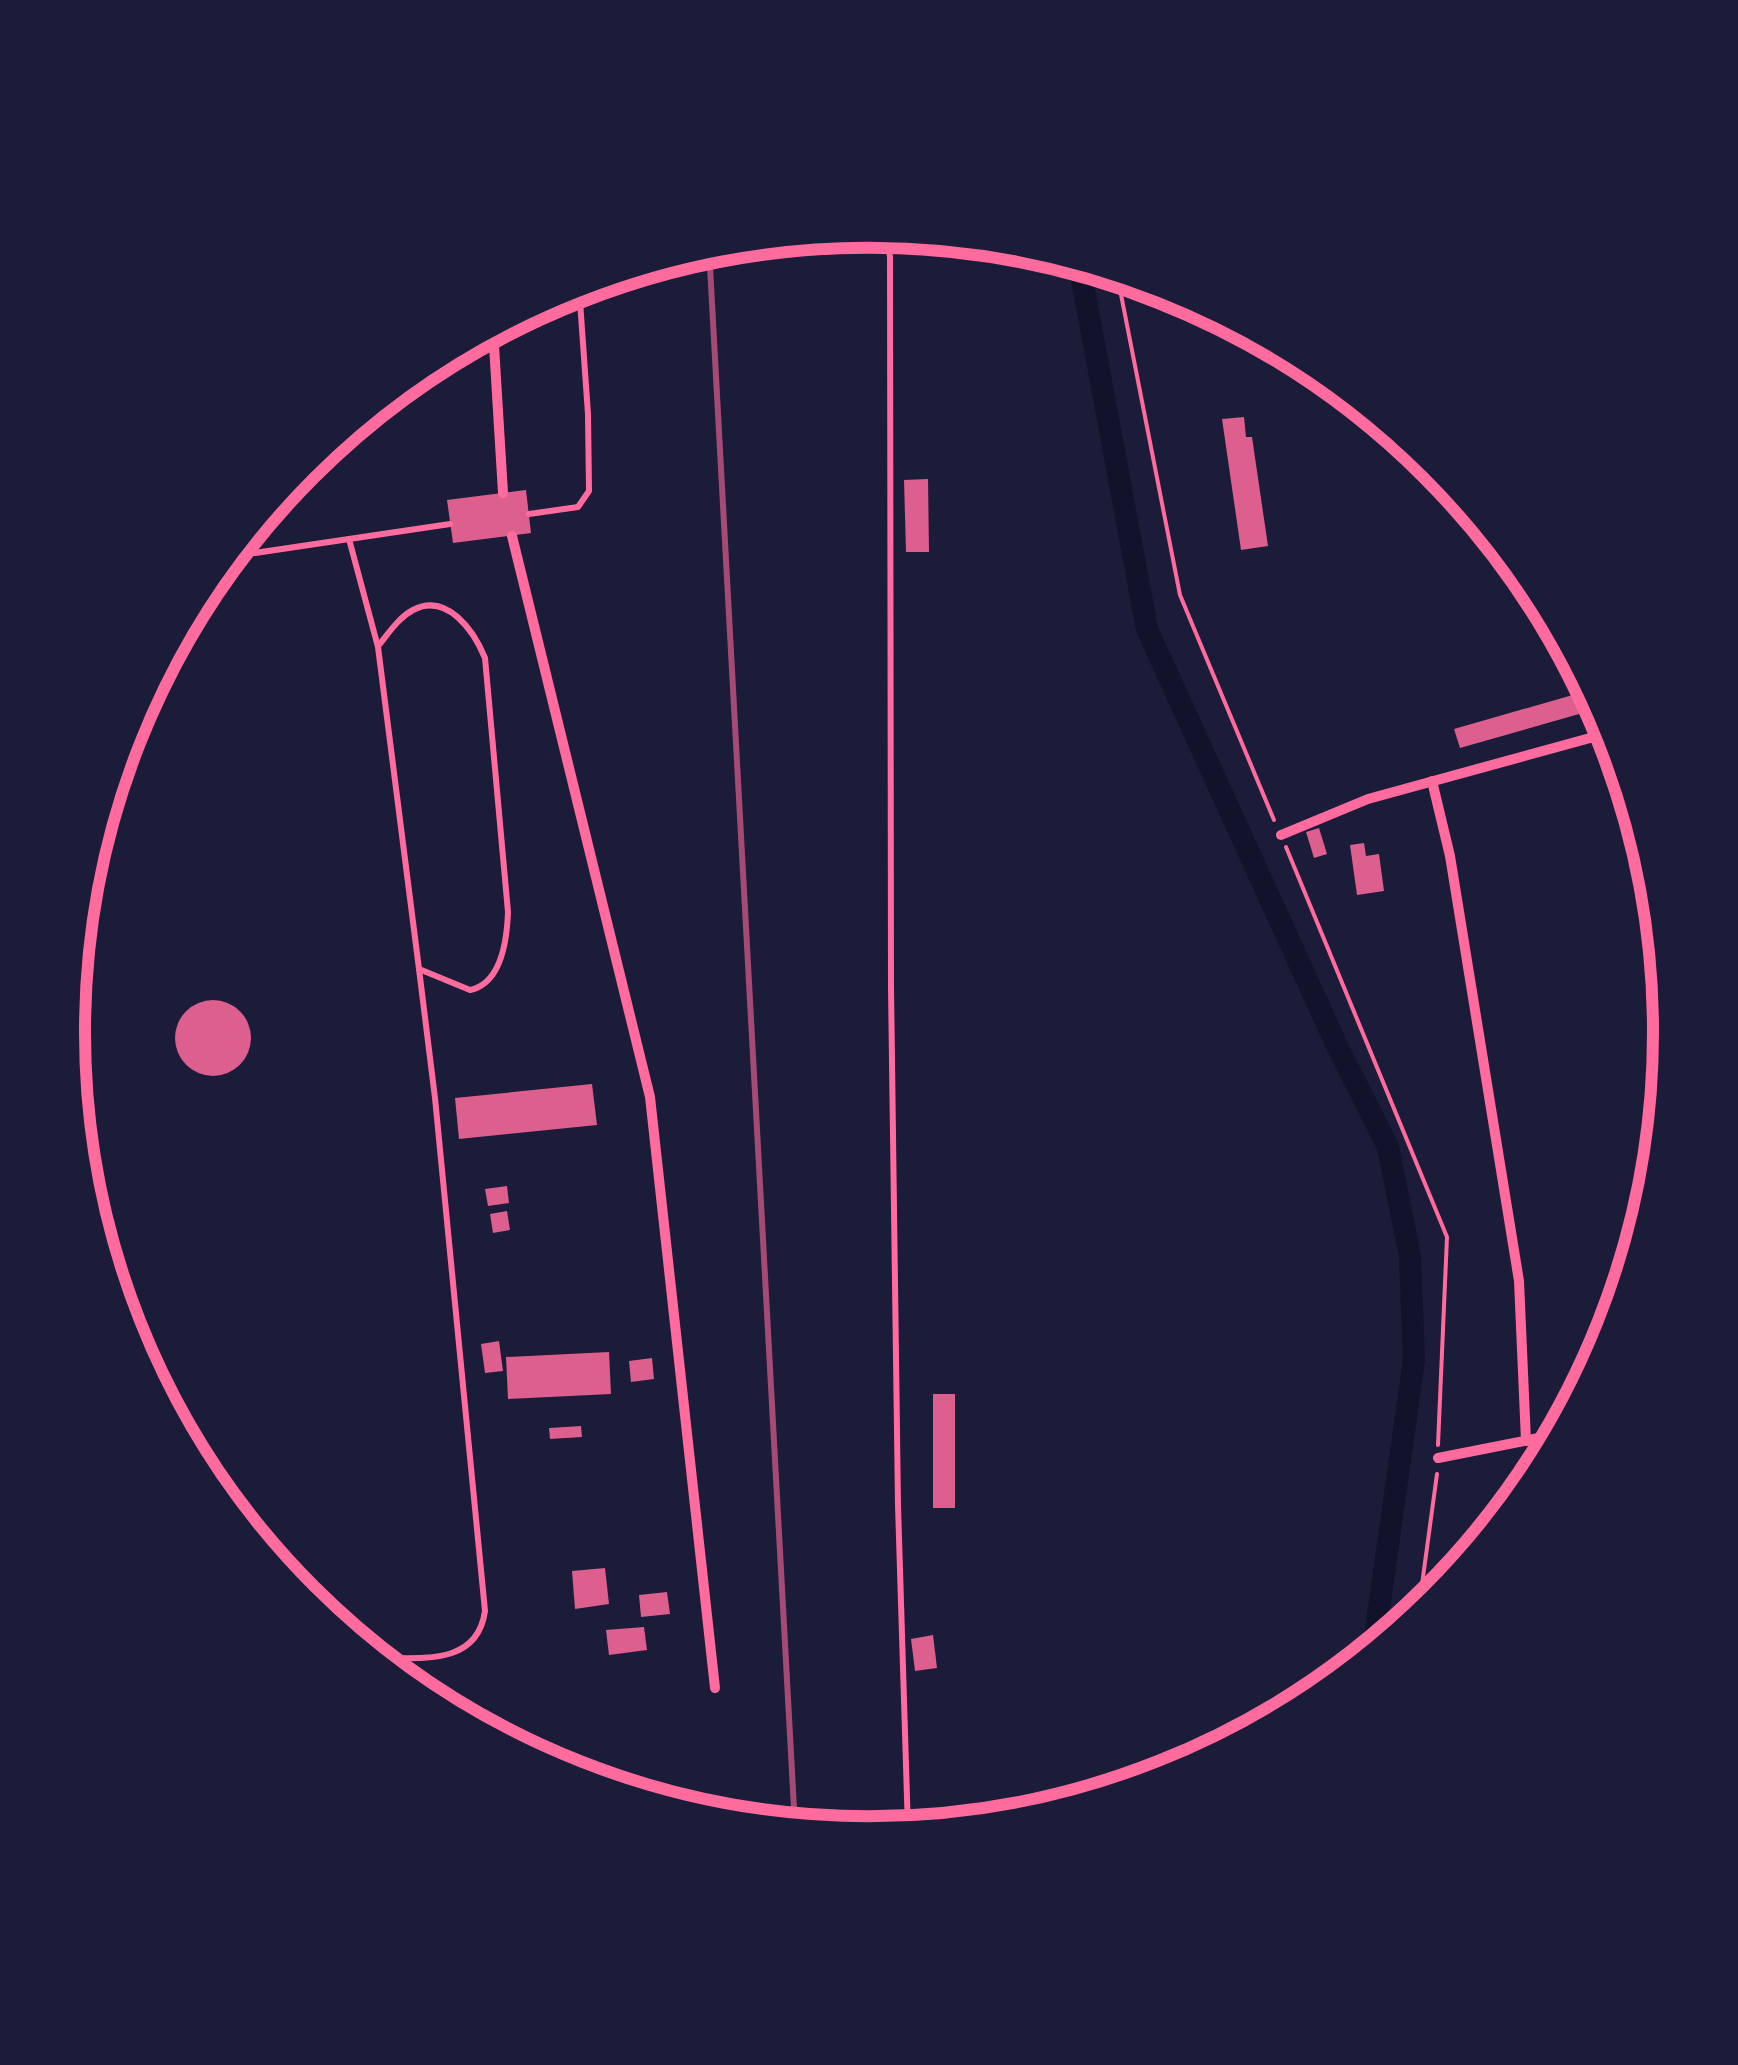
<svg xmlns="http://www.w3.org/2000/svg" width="1738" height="2065" viewBox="0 0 1738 2065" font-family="Raleway,sans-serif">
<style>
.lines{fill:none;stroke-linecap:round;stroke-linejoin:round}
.canal{stroke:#12122b;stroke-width:22}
.building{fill:#dd5f8e}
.path{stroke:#ff6b9d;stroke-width:4}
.service{stroke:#ff6b9d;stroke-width:6}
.minor{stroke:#ff6b9d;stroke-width:10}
.rail{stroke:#a44b75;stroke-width:6}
.rim{fill:none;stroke:#ff6b9d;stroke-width:12}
</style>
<rect width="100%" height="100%" fill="#1b1b3a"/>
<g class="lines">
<path class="canal" d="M1079,263L1147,629L1338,1048L1388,1147L1410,1256L1414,1360L1373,1651"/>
</g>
<g class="building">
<path d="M1244,417L1246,437H1252L1268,546L1241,550L1222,419Z"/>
<path d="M928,479L929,552H906L904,480Z"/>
<path d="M526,490L531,533L453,543L447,500Z"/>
<path d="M1590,690L1600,708L1460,748L1454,729Z"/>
<path d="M1319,828L1327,854L1314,858L1306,832Z"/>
<path d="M1364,843L1366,856L1379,854L1384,891L1357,895L1350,845Z"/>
<circle cx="213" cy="1038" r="38"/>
<path d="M592,1084L597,1125L459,1139L455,1098Z"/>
<path d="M507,1186L509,1203L488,1206L485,1189Z"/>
<path d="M507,1211L510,1230L493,1233L490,1214Z"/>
<path d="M499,1341L503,1371L485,1373L481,1344Z"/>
<path d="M609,1352L611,1394L508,1399L506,1357Z"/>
<path d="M652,1358L654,1379L631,1382L629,1361Z"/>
<rect x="933" y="1394" width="22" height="114"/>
<path d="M581,1426L582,1437L550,1439L549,1428Z"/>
<path d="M605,1568L609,1604L575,1609L572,1571Z"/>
<path d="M667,1592L670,1614L641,1617L639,1595Z"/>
<path d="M644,1627L647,1650L609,1655L606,1630Z"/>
<path d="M933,1635L937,1668L915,1671L911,1639Z"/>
</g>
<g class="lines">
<g class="path">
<path d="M1117,274L1180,595L1274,820"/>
<path d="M1286,847L1447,1237L1438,1445"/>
<path d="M1418,1614L1437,1474"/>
</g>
<g class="service">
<path d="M886,233L890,257L891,987L898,1505L908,1830"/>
<path d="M529,514L578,507L589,491L588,414L579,287"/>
<path d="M349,539L378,647L419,969L435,1098L485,1611C477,1668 417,1657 374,1658"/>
<path d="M228,557L450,524"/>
<path d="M378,646C389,633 398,618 413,610C447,592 474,631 485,658L508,912C507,939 502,983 470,990L419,969"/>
</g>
<g class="minor">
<path d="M493,329L503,493"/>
<path d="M512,536L650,1097L715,1688"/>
<path d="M1432,781L1450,856L1519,1281L1526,1441"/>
<path d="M1281,835L1368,799L1612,732"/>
<path d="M1438,1458L1559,1434"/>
</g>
<path class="rail" d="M709,248L795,1827"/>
</g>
<path d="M0 0H1738V2065H0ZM85 1032a784 784 0 1 1 1568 0a784 784 0 1 1-1568 0Z" fill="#1b1b3a" fill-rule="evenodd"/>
<path class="rim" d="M85 1032a784 784 0 1 1 1568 0a784 784 0 1 1-1568 0Z"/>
</svg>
